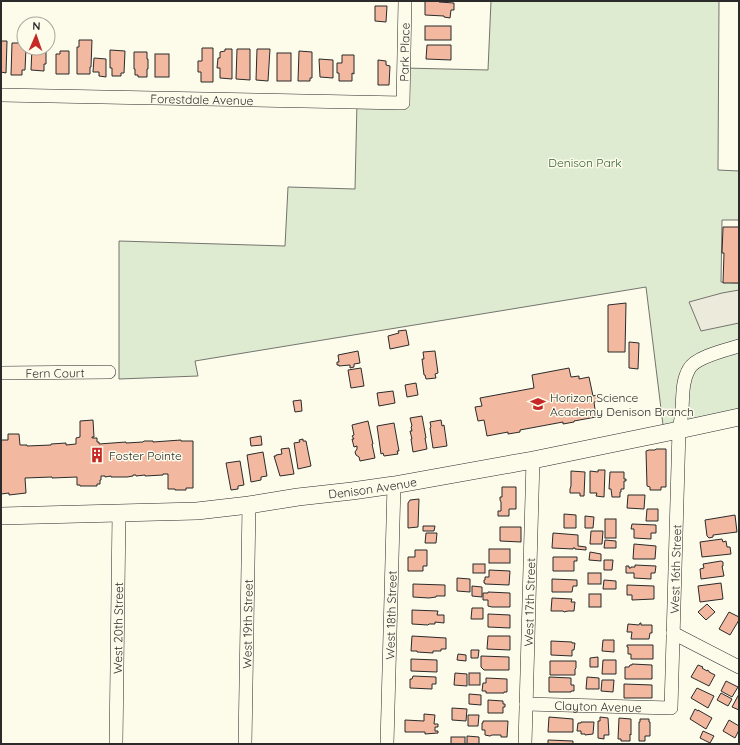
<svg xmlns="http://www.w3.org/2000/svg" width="740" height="745" viewBox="0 0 740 745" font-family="Quicksand,sans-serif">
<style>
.green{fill:#deebd1;stroke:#74746e}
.parking{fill:#eceadb;stroke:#74746e}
.building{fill:#f2b8a0;stroke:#2b2b2b}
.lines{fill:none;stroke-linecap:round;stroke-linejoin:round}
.minor-casing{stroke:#2b2b2b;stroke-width:14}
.major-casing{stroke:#2b2b2b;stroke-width:18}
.minor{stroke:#fdfbea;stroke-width:13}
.major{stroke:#fdfbea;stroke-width:17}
.labels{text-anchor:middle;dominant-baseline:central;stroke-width:3;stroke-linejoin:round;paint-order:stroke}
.street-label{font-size:12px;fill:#2b2b2b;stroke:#fdfbea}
.park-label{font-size:12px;fill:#34623c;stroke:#fdfbea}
.poi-label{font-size:12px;fill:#2b2b2b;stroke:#fdfbea;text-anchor:start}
</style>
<rect width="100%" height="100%" fill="#fdfbea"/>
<path class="green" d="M491,1H719L718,170L739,171V220H722L721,282L739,283V417L664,433L646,287L195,361L198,376L119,379V241L285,246L288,187L355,189L357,102L403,103L404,68L488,70Z"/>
<path class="parking" d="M739,290V323L701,331L689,302L722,293Z"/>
<g class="building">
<path d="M425,1H439V2L454,3V10H451L450,18L444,17V16L425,15Z"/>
<path d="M375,6H387L386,22L375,21Z"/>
<rect x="425" y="26" width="26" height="14"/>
<path d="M79,40H92L91,67H90V74H77V47H79Z"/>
<path d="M1,41H7L6,73L1,72Z"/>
<path d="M12,43H24V48H26L25,70H22V75H11Z"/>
<path d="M427,45H451V60L426,59Z"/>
<path d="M32,48H46V64H44V71L31,70Z"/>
<path d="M202,48H213V82H201V72H198V61H202Z"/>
<path d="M225,49H232V79L220,78V68H217L218,58H220V52L225,51Z"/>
<path d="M237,49H250V80L236,79Z"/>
<path d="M257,49H270L268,81L256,80Z"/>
<path d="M110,50L125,51L124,73H121V76H112V68H110Z"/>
<path d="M60,51H69V74H56V54H60Z"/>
<path d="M299,51L312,52V78H310V81H298Z"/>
<path d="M134,52H147V59H148V69H147V77H138V75H135V69H134Z"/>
<rect x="277" y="53" width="14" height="28"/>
<rect x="155" y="54" width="14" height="23"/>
<path d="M342,55H354V74L352,73V81H339V73H337V63H342Z"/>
<path d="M94,58L106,59V77L99,76V72H93Z"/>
<path d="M319,59L333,60V78L320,77Z"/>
<path d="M378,60L386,61V65L390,66L389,85H378Z"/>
<path d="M723,227H739V283H723L724,253H722Z"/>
<path d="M626,303L625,352H608V305Z"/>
<path d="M406,330L409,345L390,349L388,336L399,333L398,331Z"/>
<path d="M629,342L639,343L638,369L629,368Z"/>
<path d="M358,351L360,363L354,364V367L350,368V365L339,366V365H337V362H339L338,355Z"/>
<path d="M435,351L438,373L435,374L436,378L426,379L425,375H424L422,359H424L423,352Z"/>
<path d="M361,368L364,386L351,388L348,370Z"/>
<path d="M569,368L571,377L579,376V379L589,377L593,396L597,395L598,401L594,402L596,417L574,421V422L563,424V422L520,430V432L508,434V432L487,436L484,420L478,421L475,407L482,406L480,398L534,388L532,375Z"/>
<path d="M416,383L418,395L407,397L405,385Z"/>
<path d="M393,391L395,403L379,406L377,393Z"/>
<path d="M301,400L302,411L295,412L293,401Z"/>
<path d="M422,416L426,438H425L427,449L413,452L411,439H412L410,431H412L411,427L412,426L410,418Z"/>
<path d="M93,420L94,437H92V438H97V442H99V444L126,442V443L143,442L144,441H153V442L181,440V441H193V488H186V490H175V489H168V474H163V475L145,476V475L136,476V475H133V476L127,477H111V476L105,477V476H101V480H100V484H97V486H80V485H77V477L52,478V477L25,478L26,493L9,495V493L1,494V440H8V434H19L20,445H27V446L51,445V444L66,443V445L76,444V438L80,437V421Z"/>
<path d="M441,420L442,426L444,425L447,446L433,448L430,428L431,427L430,422Z"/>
<path d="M368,421L373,444H372L375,458L360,461L359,457L356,455L355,452L357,449V446L354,447L352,439H354L352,436L354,435L352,425Z"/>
<path d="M394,423L399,451H397L398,454L384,456L383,453L381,454L377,426Z"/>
<path d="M261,436L262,445L251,446L250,438Z"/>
<path d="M303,439V441H306L311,466L298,469L294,443L300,442L299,440Z"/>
<path d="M289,448L294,474L280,476L274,456H276V455L282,454L281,449Z"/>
<path d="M656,449H666V487H661V490H650V487L647,486L646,451L649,450H655Z"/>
<path d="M263,452L267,476L261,477V480L251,482L247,455Z"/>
<path d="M240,461L244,485L238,486V489L231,490L226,463Z"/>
<path d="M598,470H605L604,497L596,496L597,493H590V471L598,472Z"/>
<path d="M571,471L585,472L584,496H580V493H570V489L571,486Z"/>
<path d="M610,472H624V479H626V481H624V489H621V492H620V497H612L611,489H609Z"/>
<path d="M502,487H516V509H509V516H498V511H501V502L500,500V497H502Z"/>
<path d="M628,495H645L644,509L627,508Z"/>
<path d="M419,499L418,527L408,528V503L410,500Z"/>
<path d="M647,509H658V521H646Z"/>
<path d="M564,514L576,515V528H564Z"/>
<path d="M735,515L737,532L713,535V537L709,538L707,536L705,520Z"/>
<path d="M585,516L594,517L593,528H585Z"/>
<rect x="605" y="519" width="11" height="19"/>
<path d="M632,524L656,525V533H651V539L634,538V529H631Z"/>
<path d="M423,526H435L434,531H423Z"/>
<path d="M500,527H521V542L500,541Z"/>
<path d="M591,531H603L602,544H590Z"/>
<path d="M426,533H437L436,543H425Z"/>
<path d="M553,533L578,535V546L586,547V550L575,549V548H573V549L552,548Z"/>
<path d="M722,539L723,542L726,541L727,547H730L731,554L702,557L700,542Z"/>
<path d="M605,540L616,541V548H604Z"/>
<path d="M634,544L656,546L655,559H633Z"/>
<rect x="489" y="549" width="21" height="14"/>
<path d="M415,550H427V566H423V571H408V557H415Z"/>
<path d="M590,552L601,554V561L589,560Z"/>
<path d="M553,557H577V561H574V571H553Z"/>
<path d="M604,560H613L612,570H604Z"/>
<path d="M721,561L723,562V566H722L724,576L701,579L700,569L704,568L703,564Z"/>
<rect x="473" y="564" width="12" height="9"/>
<path d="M635,565L656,566L655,573H651V579L634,578V573H626V566H629V568H631V567H635Z"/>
<path d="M489,570L510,571L509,585L485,584V583H484V580H485V577H489Z"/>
<rect x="588" y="573" width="13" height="11"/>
<path d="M457,578L470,579V592L457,591Z"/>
<path d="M552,579L577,580V586H573L572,592H552Z"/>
<path d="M604,580L616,581V589H603Z"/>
<path d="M721,583L723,599L700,602L698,586Z"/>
<path d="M413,584L445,585V596H436V597L429,598L413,597Z"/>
<path d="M627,585L654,586V599L632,600V595H627Z"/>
<path d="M472,586L482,587V597L472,596Z"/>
<path d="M488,592L510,593V607H492L488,606V600H483V593H488Z"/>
<rect x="589" y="594" width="12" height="13"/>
<path d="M552,598L572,599L571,602H575L574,611H568L564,612L563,611H551Z"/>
<path d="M707,604L715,612L706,620L698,612Z"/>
<path d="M472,608H483V619H471Z"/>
<path d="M412,610L438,611L437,615H444V623L435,622V624H429L428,625L412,624Z"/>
<path d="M729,612L739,617V620L730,635L719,629Z"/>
<path d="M488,614L510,615V628L488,627Z"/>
<path d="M640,623H641V625H652V633H650L649,639H631L632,632H627L628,624L639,625Z"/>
<path d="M412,636L446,638V649H441V651H433V653L417,652V651H411Z"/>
<path d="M488,636H510V650L487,649Z"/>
<path d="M603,640H614V652L602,651Z"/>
<path d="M551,641L572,642V643H575L574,650H572V656L551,655Z"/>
<path d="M627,645H653V659H631V654H628V647H627Z"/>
<path d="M471,650H479L478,658H471Z"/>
<path d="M458,654L466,655V661L457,660Z"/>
<path d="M481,656L509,657V670H484L481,667Z"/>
<path d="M598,657V667H590V658Z"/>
<path d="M411,659L437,660V672L411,671Z"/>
<path d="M603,660H616V674H602Z"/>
<path d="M550,661H576V668L575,669V675H550Z"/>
<path d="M632,664L652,665V679H625V667H629L630,665H632Z"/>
<path d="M698,665L703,667L702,668L707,671V670L709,671V672L715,675L709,686L691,677Z"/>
<path d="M455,673L467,674V686L454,685Z"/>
<rect x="469" y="673" width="11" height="12"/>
<path d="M413,676L436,677V684H432V689L410,688V679H412Z"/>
<path d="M549,677L571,678V685H574V691H571V692H549Z"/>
<path d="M587,677L599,678V689H586Z"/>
<path d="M486,678L507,679V692H504V693H486V691H482L483,683H486Z"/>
<path d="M602,680H614L613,692L601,691Z"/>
<path d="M726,681L738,687L732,697L721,691Z"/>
<path d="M624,684L652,685V698H624Z"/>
<path d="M697,688L714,696L708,708L691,698Z"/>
<path d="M721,693L732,699L728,706L717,700Z"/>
<path d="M469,694L481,695V705L469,704Z"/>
<path d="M739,694V710L732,707Z"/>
<path d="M488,700L503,701V704H505V707H503V713H488Z"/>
<path d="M452,708L467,709L466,721L452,720Z"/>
<path d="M695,709L698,711V710L712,718L706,729L690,719Z"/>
<path d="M424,714L435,715L434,724H438V727H435V731H438V733L425,734V732H405V720L424,721Z"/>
<path d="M468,715H479L478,726H468Z"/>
<path d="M549,717L573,719V732H548Z"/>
<path d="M600,717L608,718L609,735H604V739L598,738V721H600Z"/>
<path d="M619,718L631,719V735L630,734V741H621V739H618Z"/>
<path d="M640,719H649V722H650V736H645V741H639V722H640Z"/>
<path d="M729,720L739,726V730L735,738L723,731Z"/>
<path d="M483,721H508L507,737H501V735H492L490,736L485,735V730H482V723H483Z"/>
<path d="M581,722H594L593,734L585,735V734H581V731H577L578,723H581Z"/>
<path d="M703,731L714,736L710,743L700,738Z"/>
<path d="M467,736L479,737V744H467Z"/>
<rect x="451" y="737" width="14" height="7"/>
<path d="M548,740L573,741V744H548Z"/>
</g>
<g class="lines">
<g class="minor-casing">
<g id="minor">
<path id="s1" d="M1,95L403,103L405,1"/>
<path id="s2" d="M1,373L109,372"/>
<path d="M673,633L739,667"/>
<path id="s3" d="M526,704L671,708L679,430C680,423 682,416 682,409C683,395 682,381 689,369C695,357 726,350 739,346"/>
<path id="s4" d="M116,744L119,513"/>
<path id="s5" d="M245,744L249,505"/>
<path id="s6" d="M387,744L394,485"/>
<path id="s7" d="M525,744L533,460"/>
</g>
</g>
<g class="major-casing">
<g id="major">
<path id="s8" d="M1,516L197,511L249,505L298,497L352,491L394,485L533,460L679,430L739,417"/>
</g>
</g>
<use href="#minor" class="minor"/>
<use href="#major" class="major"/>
</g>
<defs>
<g id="school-bare" transform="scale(1.2)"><path d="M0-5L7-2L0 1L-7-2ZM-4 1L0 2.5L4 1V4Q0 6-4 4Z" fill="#c62828" stroke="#fdfbea" stroke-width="2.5" paint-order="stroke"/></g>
<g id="building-bare" transform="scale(1.2)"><path d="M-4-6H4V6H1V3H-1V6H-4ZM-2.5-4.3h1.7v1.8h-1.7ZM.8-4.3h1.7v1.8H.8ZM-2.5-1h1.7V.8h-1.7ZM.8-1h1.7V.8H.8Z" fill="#c62828" stroke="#fdfbea" stroke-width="2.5" paint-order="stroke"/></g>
</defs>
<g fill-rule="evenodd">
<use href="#school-bare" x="538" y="404"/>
<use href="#building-bare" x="97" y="455"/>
</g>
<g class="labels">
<g class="street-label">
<text stroke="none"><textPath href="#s1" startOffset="453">Park Place</textPath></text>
<text stroke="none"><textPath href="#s1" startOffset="201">Forestdale Avenue</textPath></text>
<text stroke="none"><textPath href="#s2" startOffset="54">Fern Court</textPath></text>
<text stroke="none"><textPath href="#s8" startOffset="373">Denison Avenue</textPath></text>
<text stroke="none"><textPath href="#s3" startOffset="284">West 16th Street</textPath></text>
<text stroke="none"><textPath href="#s7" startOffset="142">West 17th Street</textPath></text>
<text stroke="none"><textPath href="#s6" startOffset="129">West 18th Street</textPath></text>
<text stroke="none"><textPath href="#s5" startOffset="120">West 19th Street</textPath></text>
<text stroke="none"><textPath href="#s4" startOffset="116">West 20th Street</textPath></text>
<text stroke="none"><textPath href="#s3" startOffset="72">Clayton Avenue</textPath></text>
</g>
<g class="park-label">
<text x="585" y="162">Denison Park</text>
</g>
<g class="poi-label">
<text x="550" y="397">Horizon Science<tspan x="550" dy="14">Academy Denison Branch</tspan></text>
<text x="109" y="455">Foster Pointe</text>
</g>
</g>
<rect width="740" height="745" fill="none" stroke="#2b2b2b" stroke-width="4"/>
<g transform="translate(36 36) rotate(2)"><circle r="19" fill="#fdfbea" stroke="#a9a89e"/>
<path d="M0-3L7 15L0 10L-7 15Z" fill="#c62828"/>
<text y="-6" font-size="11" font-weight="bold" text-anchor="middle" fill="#2b2b2b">N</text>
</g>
</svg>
